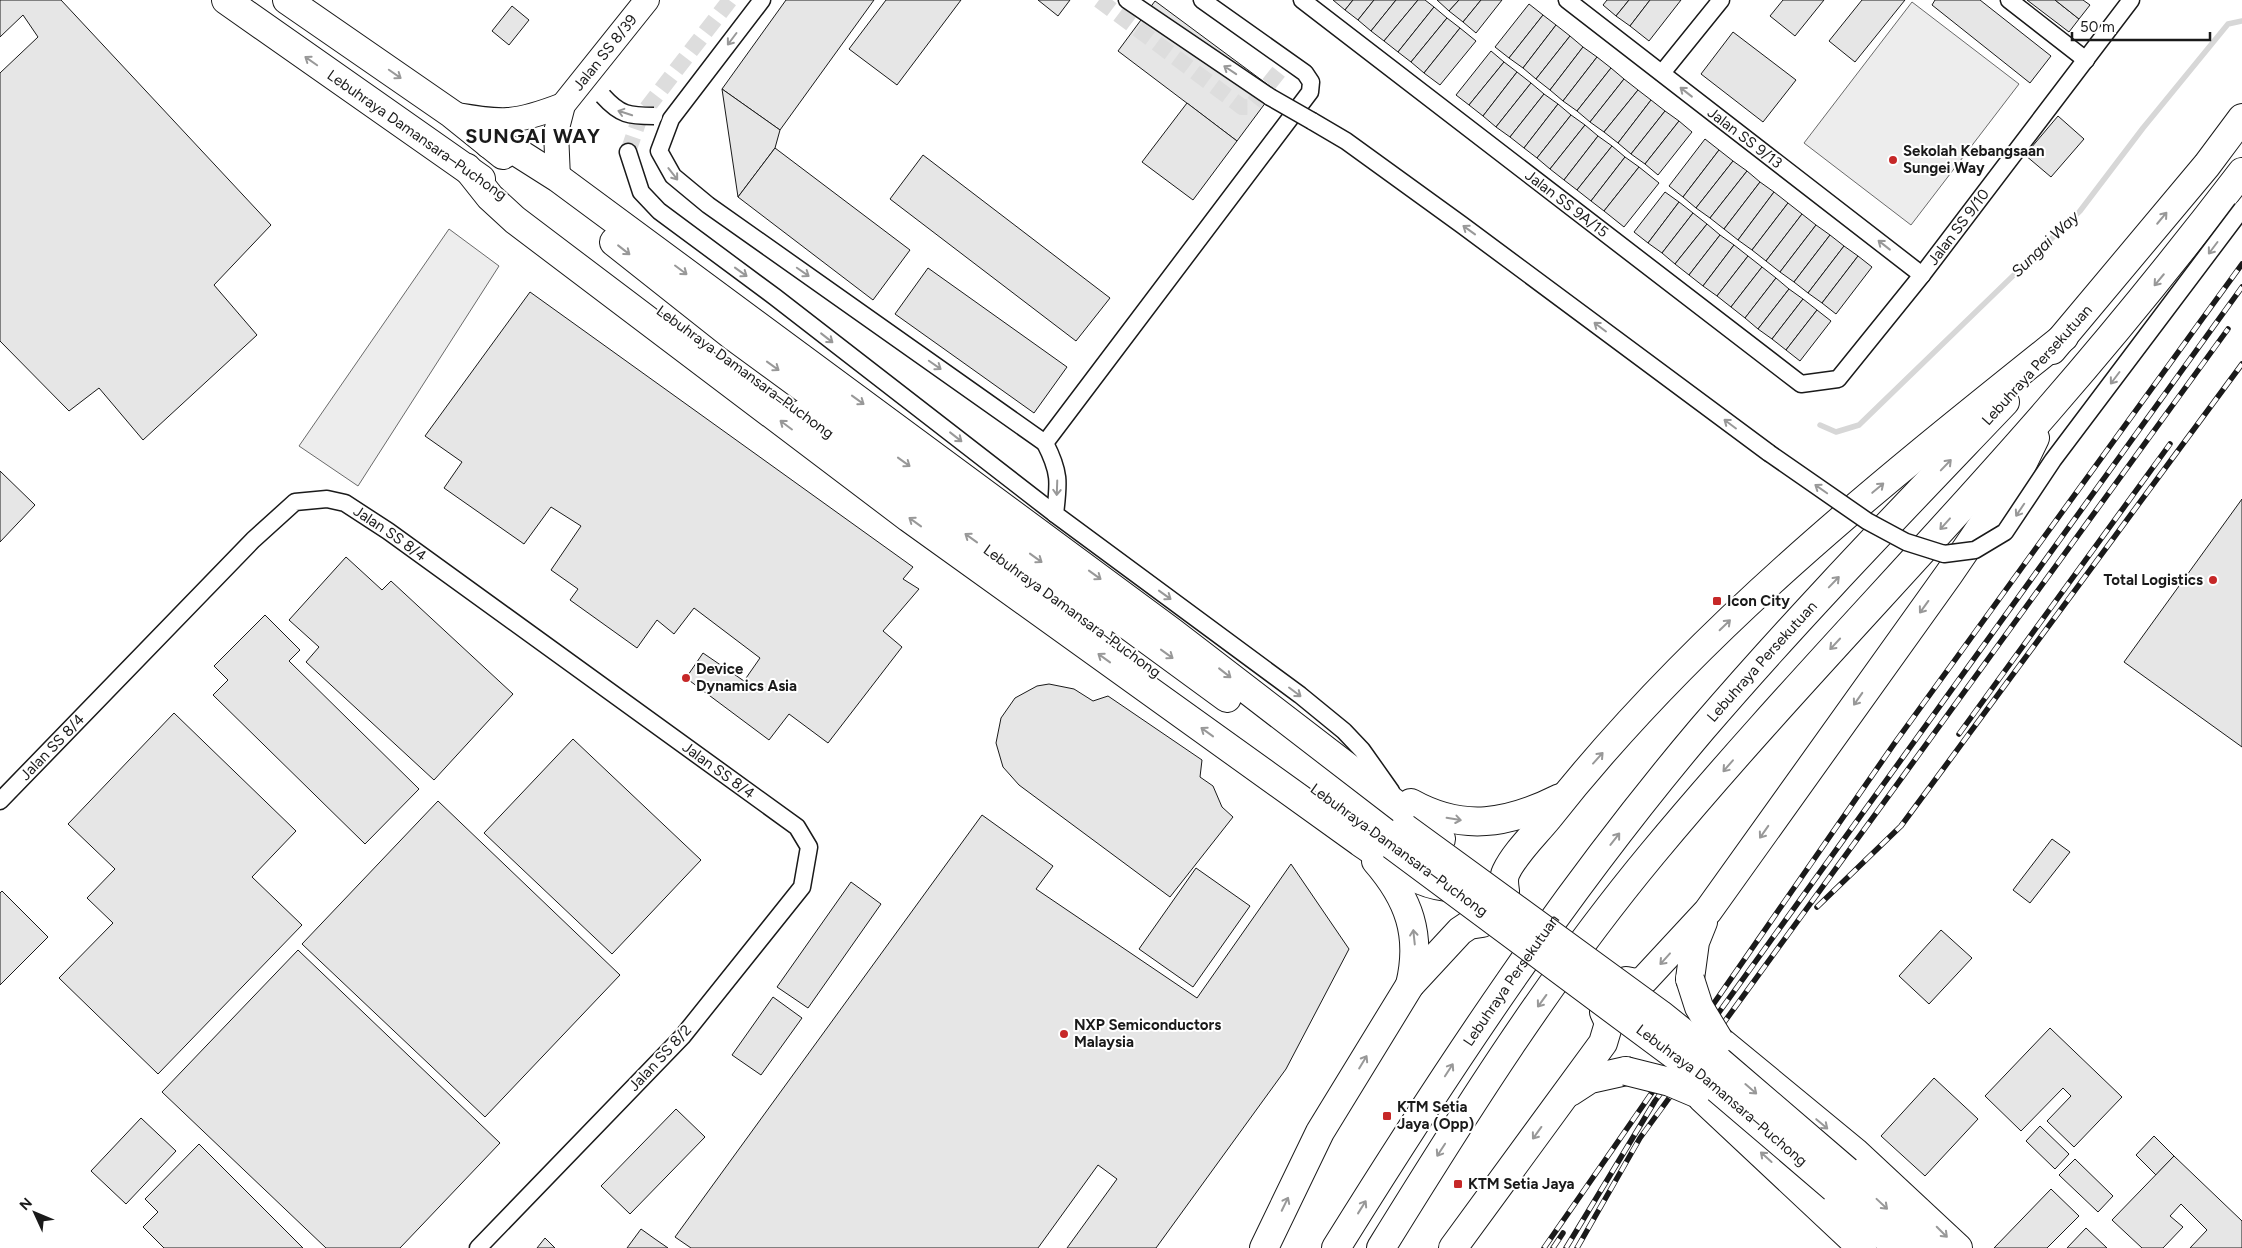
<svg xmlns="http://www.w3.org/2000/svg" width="2242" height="1248" viewBox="0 0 2242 1248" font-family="Figtree,sans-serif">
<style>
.built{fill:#ededed;stroke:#6a6a6a}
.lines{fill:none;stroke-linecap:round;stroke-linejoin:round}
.stream{stroke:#d7d7d7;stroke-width:5.5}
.building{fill:#e6e6e6;stroke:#1a1a1a}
.street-tunnel{stroke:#ddd;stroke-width:16;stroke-dasharray:16 8;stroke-linecap:butt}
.street-casing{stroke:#1a1a1a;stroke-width:19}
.secondary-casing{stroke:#1a1a1a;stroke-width:26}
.highway-casing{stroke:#1a1a1a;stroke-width:30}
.street{stroke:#fff;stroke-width:16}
.secondary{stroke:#fff;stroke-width:24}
.highway{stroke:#fff;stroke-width:28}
.rail-casing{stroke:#1a1a1a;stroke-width:5.5}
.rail{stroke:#fff;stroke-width:4;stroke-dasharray:11;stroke-linecap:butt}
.street-bridge-casing{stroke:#1a1a1a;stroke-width:19;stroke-linecap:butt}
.highway-bridge-casing{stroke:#1a1a1a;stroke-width:30;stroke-linecap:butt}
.street-bridge{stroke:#fff;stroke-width:16}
.highway-bridge{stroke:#fff;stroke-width:28}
.oneway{stroke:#989898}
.poi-dot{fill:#c62828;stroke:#fff;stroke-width:2}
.labels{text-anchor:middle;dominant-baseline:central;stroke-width:4;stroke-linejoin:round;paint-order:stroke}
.street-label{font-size:15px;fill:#1a1a1a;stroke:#fff}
.poi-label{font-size:15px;font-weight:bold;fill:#1a1a1a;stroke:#fff;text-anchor:start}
.water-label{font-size:16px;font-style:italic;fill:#1a1a1a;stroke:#fff}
.district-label{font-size:20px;font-weight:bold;letter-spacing:1px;fill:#1a1a1a;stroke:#fff}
</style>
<rect width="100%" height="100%" fill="#fff"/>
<g class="built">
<path d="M1912,2L2019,84L1911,225L1804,143Z"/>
<path d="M449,229L499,266L358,486L299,446Z"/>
</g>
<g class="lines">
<path class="stream" d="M1820,425L1836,432L1859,425L2080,211L2143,128L2228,24L2242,21"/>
</g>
<g class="building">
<path d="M0,0H61L271,225L214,285L257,335L143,440L99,388L69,411L0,341V73L38,37L23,15L0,37Z"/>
<path d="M786,0H874L780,130L722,89Z"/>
<path d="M886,0H961L897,85L849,49Z"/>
<path d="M1038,0H1070L1058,16Z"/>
<path d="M1333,0H1353L1345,10Z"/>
<path d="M1353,0H1374L1358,20L1345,10Z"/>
<path d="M1374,0H1396L1371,31L1358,20Z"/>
<path d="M1396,0H1418L1384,41L1371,31Z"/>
<path d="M1418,0H1425L1434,7L1398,52L1384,41Z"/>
<path d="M1437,0H1459L1449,11Z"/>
<path d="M1459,0H1481L1463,22L1449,11Z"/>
<path d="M1481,0H1502L1476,33L1463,22Z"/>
<path d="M1607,0H1629L1616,16L1603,5Z"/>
<path d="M1629,0H1650L1630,26L1616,16Z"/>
<path d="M1650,0H1681L1649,41L1630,26Z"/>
<path d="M1783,0H1824L1795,36L1770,16Z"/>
<path d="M1862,0H1905L1855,62L1829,41Z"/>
<path d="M1935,0H1980L2051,56L2030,83L1932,5Z"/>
<path d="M2027,0H2055L2079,19L2069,32Z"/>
<path d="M2055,0H2083L2090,5L2079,19Z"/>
<path d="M1155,1L1275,90L1237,141L1118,51Z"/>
<path d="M1529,4L1543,15L1509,58L1495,47Z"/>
<path d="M512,6L529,20L509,45L492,31Z"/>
<path d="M1434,7L1447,18L1411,62L1398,52Z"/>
<path d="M1543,15L1556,25L1523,68L1509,58Z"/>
<path d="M1447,18L1460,28L1424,73L1411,62Z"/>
<path d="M1556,25L1570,36L1536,79L1523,68Z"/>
<path d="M1460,28L1476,41L1440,85L1424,73Z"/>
<path d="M1733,32L1796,80L1763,122L1701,74Z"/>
<path d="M1570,36L1583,47L1550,90L1536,79Z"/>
<path d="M1583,47L1597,57L1563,101L1550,90Z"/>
<path d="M1491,51L1504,62L1469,105L1456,95Z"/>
<path d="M1597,57L1611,68L1577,111L1563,101Z"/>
<path d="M1504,62L1517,72L1483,116L1469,105Z"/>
<path d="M1611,68L1624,79L1590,122L1577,111Z"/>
<path d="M1517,72L1531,83L1496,127L1483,116Z"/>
<path d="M1624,79L1638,90L1604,132L1590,122Z"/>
<path d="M1531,83L1544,94L1510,137L1496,127Z"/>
<path d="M722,89L780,130L775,148L738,197Z"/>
<path d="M1638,90L1651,100L1618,143L1604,132Z"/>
<path d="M1544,94L1558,104L1524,148L1510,137Z"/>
<path d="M1651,100L1665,111L1631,154L1618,143Z"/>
<path d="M1187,103L1237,141L1193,200L1142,162Z"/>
<path d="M1558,104L1571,115L1537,158L1524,148Z"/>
<path d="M1665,111L1679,121L1645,164L1631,154Z"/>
<path d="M1571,115L1585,125L1550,169L1537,158Z"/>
<path d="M2058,116L2084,139L2051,177L2025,155Z"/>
<path d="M1679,121L1692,132L1658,175L1645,164Z"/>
<path d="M1585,125L1598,136L1564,180L1550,169Z"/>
<path d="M1598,136L1612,146L1577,190L1564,180Z"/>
<path d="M1705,139L1719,150L1683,197L1669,186Z"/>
<path d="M1612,146L1625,157L1591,201L1577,190Z"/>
<path d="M775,148L910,250L873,300L738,197Z"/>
<path d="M1719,150L1733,161L1696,208L1683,197Z"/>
<path d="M923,155L1110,298L1076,341L890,199Z"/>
<path d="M1625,157L1639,167L1604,211L1591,201Z"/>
<path d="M1733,161L1747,171L1710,218L1696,208Z"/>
<path d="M1639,167L1659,183L1624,227L1604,211Z"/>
<path d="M1747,171L1760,182L1724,229L1710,218Z"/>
<path d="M1760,182L1774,192L1738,240L1724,229Z"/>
<path d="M1665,192L1679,202L1648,243L1634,232Z"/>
<path d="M1774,192L1788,203L1752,250L1738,240Z"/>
<path d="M1679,202L1693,213L1662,253L1648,243Z"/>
<path d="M1788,203L1802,214L1766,261L1752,250Z"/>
<path d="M1693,213L1707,224L1675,264L1662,253Z"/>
<path d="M1802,214L1816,225L1780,272L1766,261Z"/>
<path d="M1707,224L1720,235L1689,275L1675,264Z"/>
<path d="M1816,225L1830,235L1794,282L1780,272Z"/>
<path d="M1720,235L1734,245L1703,286L1689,275Z"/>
<path d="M1830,235L1844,246L1808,293L1794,282Z"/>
<path d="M1734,245L1748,256L1717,296L1703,286Z"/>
<path d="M1844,246L1858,256L1822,303L1808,293Z"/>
<path d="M1748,256L1762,267L1731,307L1717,296Z"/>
<path d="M1858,256L1872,267L1836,314L1822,303Z"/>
<path d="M1762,267L1776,278L1745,318L1731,307Z"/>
<path d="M928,268L1067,367L1034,413L895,314Z"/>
<path d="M1776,278L1789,289L1758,329L1745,318Z"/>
<path d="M1789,289L1803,299L1772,339L1758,329Z"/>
<path d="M530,292L913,567L903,579L919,589L883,631L902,647L828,743L789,714L769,740L686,678L703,653L744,681L760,658L694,608L674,634L657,620L637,648L570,600L578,589L551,570L581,526L551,507L524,544L444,488L462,462L425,436Z"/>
<path d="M1803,299L1817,310L1786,350L1772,339Z"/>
<path d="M1817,310L1831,321L1800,361L1786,350Z"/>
<path d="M0,471L35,505L0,542Z"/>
<path d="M2242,499V747L2124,662Z"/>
<path d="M346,557L382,590L391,581L513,694L434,780L306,662L319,647L289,620Z"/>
<path d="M265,615L300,650L289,661L419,789L365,844L213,695L228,680L214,666Z"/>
<path d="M1049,684L1074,689L1093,701L1108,696L1202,760L1200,777L1213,786L1222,807L1233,817L1170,897L1019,785L1003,767L996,743L1001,718L1015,698L1037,686Z"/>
<path d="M174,713L296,831L252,877L302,925L158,1074L59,978L113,923L87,898L115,869L68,824Z"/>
<path d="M573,739L701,860L612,954L484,833Z"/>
<path d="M438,801L620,975L485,1117L302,944Z"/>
<path d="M982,815L1053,866L1036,889L1197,998L1291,864L1349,949L1286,1069L1156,1248H1067L1117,1179L1098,1165L1038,1248H691L675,1237Z"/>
<path d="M2052,839L2070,852L2030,903L2013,890Z"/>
<path d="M1196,868L1250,906L1193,987L1139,949Z"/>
<path d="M851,882L881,904L808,1008L777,987Z"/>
<path d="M2,891L48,937L0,985V893Z"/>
<path d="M1941,930L1972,958L1929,1004L1899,976Z"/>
<path d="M298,950L500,1143L400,1248H326L162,1092Z"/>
<path d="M773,997L802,1018L761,1075L732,1055Z"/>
<path d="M2050,1028L2122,1097L2074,1147L2047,1121L2071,1096L2063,1088L2021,1131L1985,1096Z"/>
<path d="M1934,1078L1978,1119L1925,1176L1881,1136Z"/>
<path d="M676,1109L705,1137L630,1214L601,1186Z"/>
<path d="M141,1118L176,1151L126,1204L91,1171Z"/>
<path d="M2040,1126L2069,1154L2055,1169L2026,1141Z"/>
<path d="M2154,1136L2174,1156L2156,1175L2136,1155Z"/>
<path d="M199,1144L303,1248H164L143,1227L158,1212L145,1199Z"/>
<path d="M2174,1156L2242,1221V1248H2190L2207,1230L2181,1204L2170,1216L2183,1227L2163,1248H2142L2112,1220Z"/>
<path d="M2075,1159L2113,1196L2098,1212L2059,1175Z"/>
<path d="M2051,1189L2079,1216L2047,1248H1994Z"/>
<path d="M2086,1228L2107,1248H2067Z"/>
<path d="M641,1229L655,1239L668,1248H627Z"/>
<path d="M545,1238L555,1248H537Z"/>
</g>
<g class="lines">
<g class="street-tunnel">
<path d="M1099,0L1242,107H1250L1253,104L1288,60"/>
<path d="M628,152L640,117L730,0"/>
</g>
<g class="street-casing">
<g id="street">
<path d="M762,0L671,119L659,151L673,176L708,205L1045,443L1310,92L1311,82L1305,73L1202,0"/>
<path d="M1127,0L1270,97"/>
<path id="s1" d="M1302,0L1801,384L1838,379L1922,275L2131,0"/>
<path id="s2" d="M1567,0L1922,275"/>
<path d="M2009,0L2086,60"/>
<path d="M1662,73L1721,0"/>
<path d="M1312,121L1346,141L1462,225L1769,453"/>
<path d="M628,152L641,192L659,211L775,297L1055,514"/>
<path d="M1045,443C1060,472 1059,482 1055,514L1300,695L1344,731L1362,750L1391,791"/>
<path id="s3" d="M0,801L253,540L295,502L327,499L345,503L388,531L797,827L809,847L802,887L682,1037L478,1248"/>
</g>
</g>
<g class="secondary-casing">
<g id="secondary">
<path d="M452,114C502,123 514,124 563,105"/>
<path id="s4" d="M558,178L556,132L563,105L647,0"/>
</g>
</g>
<g class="highway-casing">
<g id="highway">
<path d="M226,0L481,179"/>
<path d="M287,0L452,114L503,155"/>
<path d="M489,144L517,152L558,178L1172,632L1441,839"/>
<path d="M467,168L490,197L515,220L909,518L1360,842C1387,860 1414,884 1447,887C1466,889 1486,888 1505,891C1504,885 1503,878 1506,872C1515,853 1534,835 1548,818C1694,632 1880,484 2064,337"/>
<path d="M614,242L734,337L1227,698"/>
<path d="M2052,350L2207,165L2242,118"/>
<path d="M802,414L1098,630"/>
<path d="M1411,803C1463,832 1508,824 1560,798"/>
<path d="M1376,861C1409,899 1422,935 1410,985"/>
<path d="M1690,979L1695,942L1703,922"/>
<path d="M1630,1005L1626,981L1636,983L1644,980L1708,911L1949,574L2018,473L2035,438"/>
<path d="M1719,1040L1855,1152L1958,1248"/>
<path d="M1570,1092L1590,1079L1626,1071"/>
<path d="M1702,1098L1862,1248"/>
<path d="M1847,1171L1929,1248"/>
<path d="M1834,1188L1897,1248"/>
<path d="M1264,1248L1320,1132L1410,985L1460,931L1469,925L1482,923L1473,894"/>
<path id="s5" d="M1336,1248C1448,1068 1565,891 1702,729C1799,616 1902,510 2005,402"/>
<path d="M1381,1248C1465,1112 1550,977 1652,854C1779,701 1919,559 2049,409C2116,332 2180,253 2242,172"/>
<path d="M1453,1248L1603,1043L1609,1023L1604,1012L1626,1007"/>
</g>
</g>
<use href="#street" class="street"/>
<use href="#secondary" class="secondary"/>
<use href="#highway" class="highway"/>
<g class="rail-casing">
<g id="rail">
<path d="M1959,734L2170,444"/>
<path d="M1817,907L1901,826L2242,364"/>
<path d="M1544,1248L1894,744L2242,264"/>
<path d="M1553,1248L1563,1233"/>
<path d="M1566,1248L1655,1101L2242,287"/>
<path d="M1577,1248L1640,1138L2228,329"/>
</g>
</g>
<use href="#rail" class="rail"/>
<g class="street-bridge-casing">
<g id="street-bridge">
<path d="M603,96C620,115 629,116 654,116"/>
<path d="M1270,97L1312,121"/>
<path d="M1769,453L1867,521L1906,542L1944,554L1975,550L2005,532L2053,460L2242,209"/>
</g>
</g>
<g class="highway-bridge-casing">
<g id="highway-bridge">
<path d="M1405,828L1660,1014L1720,1062L1847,1171"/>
<path id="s6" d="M1392,845L1704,1077L1834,1188"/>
<path d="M1690,979L1699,1007L1719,1040"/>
<path d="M1626,1071L1670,1082L1696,1093"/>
</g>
</g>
<use href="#street-bridge" class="street-bridge"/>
<use href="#highway-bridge" class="highway-bridge"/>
</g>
<defs><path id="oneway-shaft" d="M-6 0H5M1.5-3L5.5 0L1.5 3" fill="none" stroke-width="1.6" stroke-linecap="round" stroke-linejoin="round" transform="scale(1.25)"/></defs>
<g class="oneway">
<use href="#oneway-shaft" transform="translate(732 39) rotate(127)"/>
<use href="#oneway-shaft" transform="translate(311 61) rotate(-145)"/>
<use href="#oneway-shaft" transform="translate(1230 70) rotate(-146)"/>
<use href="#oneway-shaft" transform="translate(395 74) rotate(35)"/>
<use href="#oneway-shaft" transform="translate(1686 92) rotate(-142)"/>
<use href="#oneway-shaft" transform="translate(625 113) rotate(-162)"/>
<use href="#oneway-shaft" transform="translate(673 174) rotate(52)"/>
<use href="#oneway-shaft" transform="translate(2162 218) rotate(-50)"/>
<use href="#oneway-shaft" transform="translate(1469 230) rotate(-144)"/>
<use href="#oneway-shaft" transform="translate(1884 245) rotate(-142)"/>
<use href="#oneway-shaft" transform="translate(2213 248) rotate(127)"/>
<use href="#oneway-shaft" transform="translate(624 250) rotate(38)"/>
<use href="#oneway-shaft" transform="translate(681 270) rotate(37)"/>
<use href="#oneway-shaft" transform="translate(741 272) rotate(36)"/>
<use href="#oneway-shaft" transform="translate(803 272) rotate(35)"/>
<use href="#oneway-shaft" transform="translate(2159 280) rotate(130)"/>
<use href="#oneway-shaft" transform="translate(1600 327) rotate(-143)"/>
<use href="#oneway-shaft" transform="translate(827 338) rotate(38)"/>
<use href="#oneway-shaft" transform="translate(935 365) rotate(35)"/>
<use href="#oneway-shaft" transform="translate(773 366) rotate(36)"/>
<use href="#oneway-shaft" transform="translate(2115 378) rotate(127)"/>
<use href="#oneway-shaft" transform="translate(858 400) rotate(36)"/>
<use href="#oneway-shaft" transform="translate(1730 424) rotate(-143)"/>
<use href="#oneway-shaft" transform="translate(786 425) rotate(-143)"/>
<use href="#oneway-shaft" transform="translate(956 437) rotate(38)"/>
<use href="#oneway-shaft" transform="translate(904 462) rotate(36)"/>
<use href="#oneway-shaft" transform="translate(1946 465) rotate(-46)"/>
<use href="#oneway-shaft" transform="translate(1057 488) rotate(92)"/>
<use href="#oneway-shaft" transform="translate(1878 488) rotate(-40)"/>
<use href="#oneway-shaft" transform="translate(1821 489) rotate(-145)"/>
<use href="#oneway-shaft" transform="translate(2020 510) rotate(124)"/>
<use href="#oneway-shaft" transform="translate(915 522) rotate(-144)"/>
<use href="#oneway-shaft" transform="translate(1945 524) rotate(132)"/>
<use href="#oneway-shaft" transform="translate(971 538) rotate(-144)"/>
<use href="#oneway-shaft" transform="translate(1036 558) rotate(36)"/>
<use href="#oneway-shaft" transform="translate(1095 575) rotate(36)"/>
<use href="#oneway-shaft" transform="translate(1834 582) rotate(-46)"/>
<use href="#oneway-shaft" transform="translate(1165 595) rotate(36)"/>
<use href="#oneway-shaft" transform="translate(1924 607) rotate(126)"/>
<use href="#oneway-shaft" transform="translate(1725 625) rotate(-44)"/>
<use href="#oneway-shaft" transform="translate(1835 644) rotate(133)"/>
<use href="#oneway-shaft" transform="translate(1167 654) rotate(36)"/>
<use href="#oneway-shaft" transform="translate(1104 658) rotate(-144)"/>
<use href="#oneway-shaft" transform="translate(1225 673) rotate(38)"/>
<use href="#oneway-shaft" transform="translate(1295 692) rotate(37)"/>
<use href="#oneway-shaft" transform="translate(1858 699) rotate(125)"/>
<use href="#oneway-shaft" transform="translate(1207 732) rotate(-144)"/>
<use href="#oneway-shaft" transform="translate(1598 758) rotate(-48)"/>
<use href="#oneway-shaft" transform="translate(1728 766) rotate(131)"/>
<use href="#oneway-shaft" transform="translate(1454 819) rotate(9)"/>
<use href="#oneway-shaft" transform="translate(1764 832) rotate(125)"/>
<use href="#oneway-shaft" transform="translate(1615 839) rotate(-52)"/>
<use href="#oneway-shaft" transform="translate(1414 937) rotate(-96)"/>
<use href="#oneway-shaft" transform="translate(1665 959) rotate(132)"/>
<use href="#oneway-shaft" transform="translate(1542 1001) rotate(126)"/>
<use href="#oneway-shaft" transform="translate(1363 1062) rotate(-59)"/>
<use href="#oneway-shaft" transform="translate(1449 1070) rotate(-57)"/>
<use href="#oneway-shaft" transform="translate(1751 1089) rotate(41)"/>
<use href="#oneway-shaft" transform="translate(1822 1124) rotate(40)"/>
<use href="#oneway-shaft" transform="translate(1537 1133) rotate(126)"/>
<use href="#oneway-shaft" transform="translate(1441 1150) rotate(123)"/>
<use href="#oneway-shaft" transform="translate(1766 1157) rotate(-138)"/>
<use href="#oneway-shaft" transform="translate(1285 1204) rotate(-64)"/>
<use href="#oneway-shaft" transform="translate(1882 1204) rotate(43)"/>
<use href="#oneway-shaft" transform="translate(1362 1207) rotate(-58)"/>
<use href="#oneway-shaft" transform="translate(1942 1232) rotate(45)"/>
</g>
<g class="poi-dot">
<circle cx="1893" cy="160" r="5"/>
<circle cx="2213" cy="580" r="5"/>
<rect x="1712" y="596" width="10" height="10" rx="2.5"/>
<circle cx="686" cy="678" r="5"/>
<circle cx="1064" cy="1034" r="5"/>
<rect x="1382" y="1111" width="10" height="10" rx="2.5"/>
<rect x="1453" y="1179" width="10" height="10" rx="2.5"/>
</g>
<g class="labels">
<g class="street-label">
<text stroke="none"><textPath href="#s4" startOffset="141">Jalan SS 8/39</textPath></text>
<text transform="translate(417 135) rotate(35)">Lebuhraya Damansara–Puchong</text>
<text stroke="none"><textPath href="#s2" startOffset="225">Jalan SS 9/13</textPath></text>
<text stroke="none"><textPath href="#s1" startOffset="334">Jalan SS 9A/15</textPath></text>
<text stroke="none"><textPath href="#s1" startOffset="861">Jalan SS 9/10</textPath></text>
<text transform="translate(2037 365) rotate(-48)">Lebuhraya Persekutuan</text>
<text transform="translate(745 372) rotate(36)">Lebuhraya Damansara–Puchong</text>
<text stroke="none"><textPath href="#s3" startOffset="525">Jalan SS 8/4</textPath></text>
<text transform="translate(1072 611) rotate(36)">Lebuhraya Damansara–Puchong</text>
<text stroke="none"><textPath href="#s5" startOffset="726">Lebuhraya Persekutuan</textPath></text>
<text stroke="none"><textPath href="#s3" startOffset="75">Jalan SS 8/4</textPath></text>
<text stroke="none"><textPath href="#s3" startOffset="930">Jalan SS 8/4</textPath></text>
<text transform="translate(1399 850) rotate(36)">Lebuhraya Damansara–Puchong</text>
<text stroke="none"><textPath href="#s5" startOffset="320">Lebuhraya Persekutuan</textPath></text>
<text transform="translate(660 1058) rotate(-47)">Jalan SS 8/2</text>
<text stroke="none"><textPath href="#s6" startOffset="414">Lebuhraya Damansara–Puchong</textPath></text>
</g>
<g class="poi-label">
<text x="1903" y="151">Sekolah Kebangsaan<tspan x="1903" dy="17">Sungei Way</tspan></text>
<text x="2203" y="580" text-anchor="end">Total Logistics</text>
<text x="1727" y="601">Icon City</text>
<text x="696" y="669">Device<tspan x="696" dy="17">Dynamics Asia</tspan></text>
<text x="1074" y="1025">NXP Semiconductors<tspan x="1074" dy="17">Malaysia</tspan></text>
<text x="1397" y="1107">KTM Setia<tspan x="1397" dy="17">Jaya (Opp)</tspan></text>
<text x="1468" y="1184">KTM Setia Jaya</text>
</g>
<g class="water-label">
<text transform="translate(2045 244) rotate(-44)">Sungai Way</text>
</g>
<g class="district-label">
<text x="533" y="136">SUNGAI WAY</text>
</g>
</g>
<g transform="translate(35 1213) rotate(314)" stroke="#ffffff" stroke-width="4" paint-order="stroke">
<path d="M0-4L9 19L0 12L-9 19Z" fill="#1a1a1a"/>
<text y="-8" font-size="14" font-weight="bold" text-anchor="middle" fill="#1a1a1a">N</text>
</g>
<path d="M2072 32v8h138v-8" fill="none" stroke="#1a1a1a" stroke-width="2.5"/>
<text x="2080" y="32" font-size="15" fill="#1a1a1a" stroke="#ffffff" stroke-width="4" paint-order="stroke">50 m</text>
</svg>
